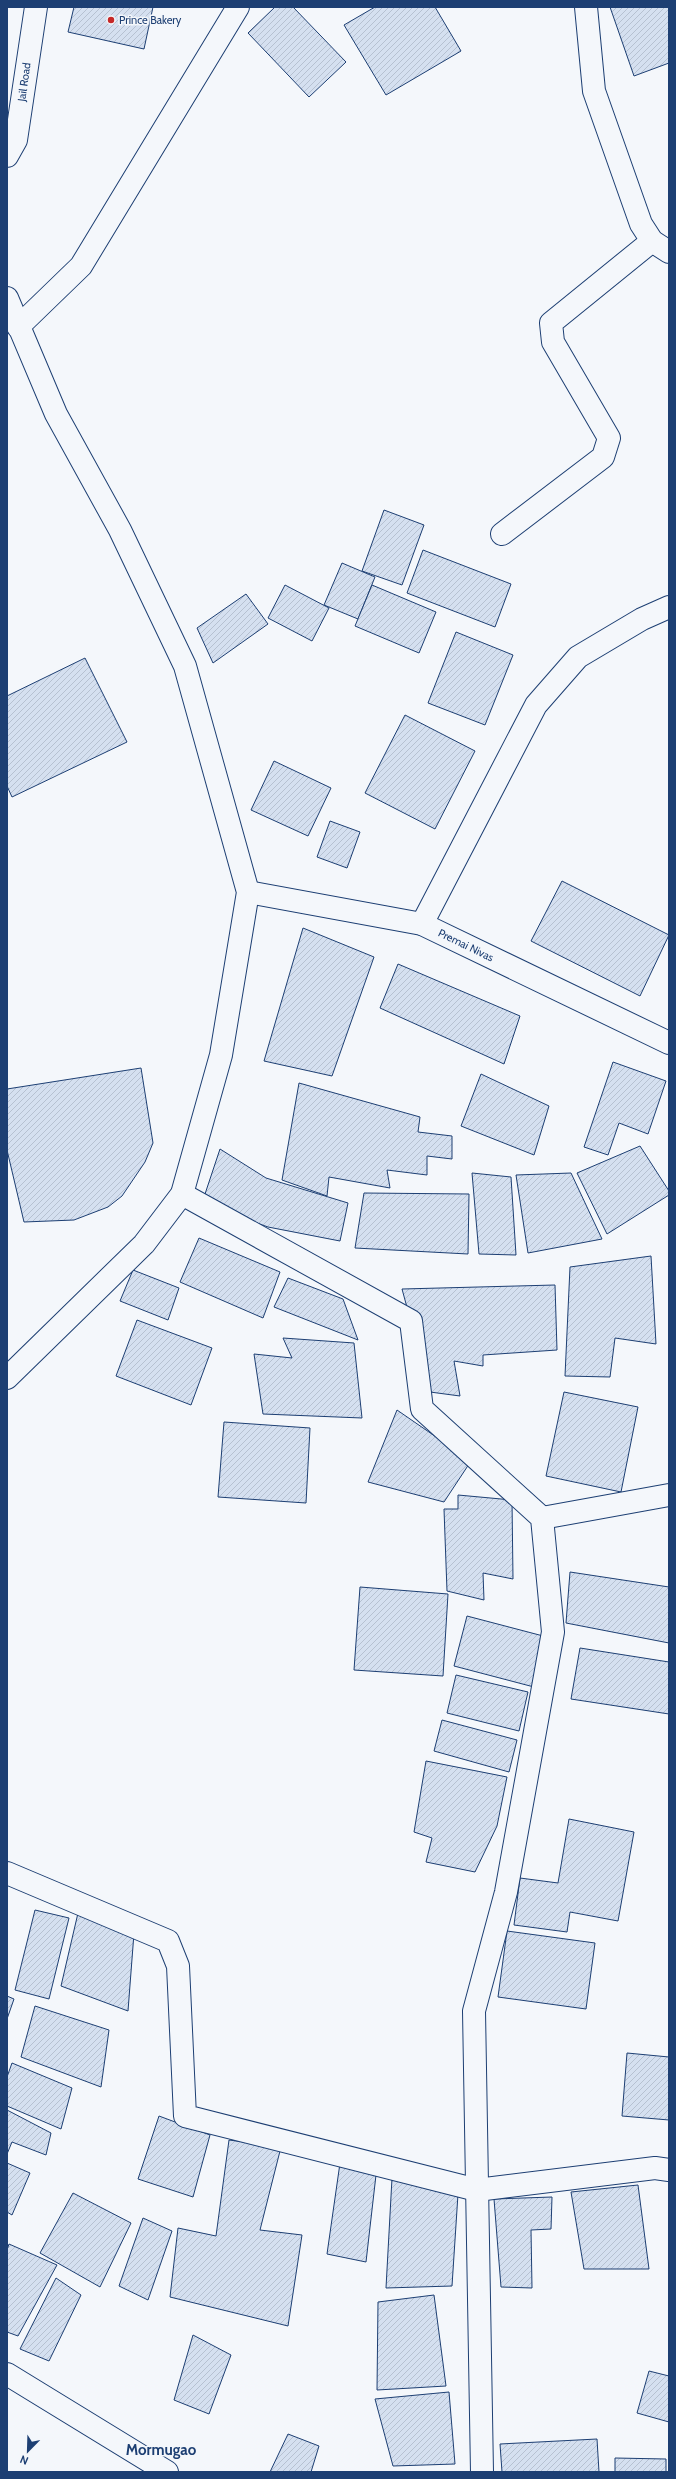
<svg xmlns="http://www.w3.org/2000/svg" width="676" height="2479" viewBox="0 0 676 2479" font-family="Cabin,sans-serif">
<style>
.building{fill:url(#building-hatch);stroke:#1d3f73}
.lines{fill:none;stroke-linecap:round;stroke-linejoin:round}
.street-casing{stroke:#1d3f73;stroke-width:24}
.secondary-casing{stroke:#1d3f73;stroke-width:24}
.primary-casing{stroke:#1d3f73;stroke-width:24}
.street{stroke:#f4f7fb;stroke-width:22}
.secondary{stroke:#f4f7fb;stroke-width:22}
.primary{stroke:#f4f7fb;stroke-width:22}
.poi-dot{fill:#c62828;stroke:#f4f7fb;stroke-width:1.5}
.labels{text-anchor:middle;dominant-baseline:central;stroke-width:3;stroke-linejoin:round;paint-order:stroke}
.poi-label{font-size:11px;fill:#1d3f73;stroke:#f4f7fb;text-anchor:start}
.street-label{font-size:11px;fill:#1d3f73;stroke:#f4f7fb}
.district-label{font-size:15px;font-weight:bold;fill:#1d3f73;stroke:#f4f7fb}
</style>
<defs>
<pattern id="building-hatch" width="6" height="6" patternUnits="userSpaceOnUse"><rect width="6" height="6" fill="#d5e0f0"/><path d="M-1 1l2-2M0 6l6-6M5 7l2-2" fill="none" stroke="#b6c1d1"/></pattern>
</defs>
<rect width="100%" height="100%" fill="#f4f7fb"/>
<g class="building">
<path d="M74,7H153L144,49L68,32Z"/>
<path d="M275,7H293L346,62L309,97L248,33Z"/>
<path d="M375,7H435L461,51L386,95L344,25Z"/>
<path d="M610,7H669V63L634,76Z"/>
<path d="M384,510L424,525L402,585L362,571Z"/>
<path d="M423,550L511,584L495,627L407,593Z"/>
<path d="M342,563L375,577L358,619L324,605Z"/>
<path d="M285,585L329,608L312,641L268,618Z"/>
<path d="M372,585L436,612L419,653L355,626Z"/>
<path d="M246,594L268,624L213,663L197,628Z"/>
<path d="M456,632L513,655L485,725L428,703Z"/>
<path d="M85,658L127,742L12,797L7,786V696Z"/>
<path d="M405,715L475,751L435,829L365,793Z"/>
<path d="M274,761L331,788L308,836L251,810Z"/>
<path d="M330,821L360,832L347,868L317,857Z"/>
<path d="M562,881L669,935L640,996L531,941Z"/>
<path d="M303,928L374,957L332,1076L264,1061Z"/>
<path d="M398,964L520,1016L504,1064L380,1008Z"/>
<path d="M613,1062L666,1081L648,1134L619,1123L608,1155L584,1147Z"/>
<path d="M141,1068L153,1143L145,1162L122,1196L108,1207L74,1220L24,1222L7,1150V1089Z"/>
<path d="M481,1074L549,1106L534,1155L461,1126Z"/>
<path d="M299,1083L420,1117L418,1132L452,1136V1159L427,1156V1175L387,1170L390,1188L329,1177L327,1196L282,1180Z"/>
<path d="M640,1146L669,1191V1195L607,1234L577,1173Z"/>
<path d="M220,1149L266,1178L348,1203L340,1241L268,1227L202,1203Z"/>
<path d="M472,1173L511,1177L516,1255L479,1254Z"/>
<path d="M571,1173L602,1239L528,1253L516,1175Z"/>
<path d="M364,1193L469,1194L468,1254L355,1248Z"/>
<path d="M199,1238L280,1272L263,1318L180,1282Z"/>
<path d="M651,1256L656,1344L615,1338L610,1377L565,1376L570,1267Z"/>
<path d="M133,1270L179,1288L168,1320L120,1301Z"/>
<path d="M288,1278L343,1299L358,1340L274,1307Z"/>
<path d="M555,1285L557,1350L483,1355V1366L454,1361L460,1396L430,1392L402,1289Z"/>
<path d="M137,1320L212,1348L191,1405L116,1376Z"/>
<path d="M283,1338L354,1343L362,1418L263,1414L254,1354L292,1358Z"/>
<path d="M564,1392L638,1407L621,1492L546,1476Z"/>
<path d="M397,1410L471,1461L444,1502L368,1482Z"/>
<path d="M224,1422L310,1428L306,1503L218,1497Z"/>
<path d="M458,1495L512,1500L513,1579L483,1573L484,1600L447,1591L444,1509H458Z"/>
<path d="M570,1572L669,1587V1643L566,1623Z"/>
<path d="M360,1587L448,1594L443,1676L354,1670Z"/>
<path d="M467,1616L547,1637L534,1687L454,1666Z"/>
<path d="M580,1648L669,1662V1714L571,1699Z"/>
<path d="M456,1675L528,1692L519,1731L447,1713Z"/>
<path d="M442,1720L517,1740L509,1772L434,1751Z"/>
<path d="M426,1761L507,1777L497,1826L475,1872L426,1862L432,1838L414,1832Z"/>
<path d="M569,1819L634,1832L618,1921L570,1912L567,1932L514,1925L520,1878L558,1883Z"/>
<path d="M35,1910L69,1918L49,1999L15,1990Z"/>
<path d="M78,1913L134,1933L128,2011L61,1986Z"/>
<path d="M507,1931L595,1943L586,2009L498,1997Z"/>
<path d="M7,1996L14,1999L7,2019Z"/>
<path d="M35,2006L109,2030L101,2087L21,2057Z"/>
<path d="M627,2053L669,2057V2120L622,2116Z"/>
<path d="M12,2063L72,2088L61,2129L7,2106V2077Z"/>
<path d="M7,2110L51,2133L46,2155L12,2142L7,2154Z"/>
<path d="M159,2116L210,2135L193,2197L138,2179Z"/>
<path d="M229,2140L281,2147L260,2230L302,2235L288,2326L170,2297L178,2228L216,2236Z"/>
<path d="M7,2163L30,2173L12,2215L7,2212Z"/>
<path d="M340,2163L376,2175L366,2262L327,2254Z"/>
<path d="M392,2178L458,2194L452,2286L386,2288Z"/>
<path d="M638,2185L649,2269H584L571,2192Z"/>
<path d="M73,2193L131,2223L100,2287L40,2253Z"/>
<path d="M552,2197L551,2229L531,2230L532,2288L501,2287L494,2199Z"/>
<path d="M143,2218L172,2231L148,2300L119,2286Z"/>
<path d="M9,2244L57,2265L18,2336L7,2332V2250Z"/>
<path d="M56,2278L81,2295L49,2361L20,2349Z"/>
<path d="M434,2295L446,2386L377,2390L378,2302Z"/>
<path d="M193,2335L231,2355L209,2414L174,2400Z"/>
<path d="M649,2371L669,2376V2422L637,2413Z"/>
<path d="M449,2392L455,2464L393,2466L375,2399Z"/>
<path d="M288,2434L319,2446L311,2472H270Z"/>
<path d="M597,2439L599,2472H502L500,2444Z"/>
<path d="M615,2458L666,2459V2472H615Z"/>
</g>
<g class="lines">
<g class="street-casing">
<g id="street">
<path d="M586,7L594,91L641,224L652,241L669,252"/>
<path d="M18,327L81,266L238,7"/>
<path d="M502,534L603,457L609,438L553,342L551,323L652,241"/>
<path d="M248,892L422,924L669,1043"/>
<path d="M422,924L536,705L578,657L642,619L669,607"/>
<path d="M182,1194L411,1321L422,1409L542,1518L553,1632L506,1892L474,2011L482,2472"/>
<path d="M542,1518L669,1495"/>
<path d="M7,1873L168,1941L178,1966L185,2116L477,2190L655,2168L669,2170"/>
</g>
</g>
<g class="secondary-casing">
<path id="secondary" d="M7,2374L167,2472"/>
</g>
<g class="primary-casing">
<g id="primary">
<path d="M7,156L16,140L36,7"/>
<path d="M7,298L56,414L120,530L185,666L248,892L221,1055L182,1194L144,1244L7,1378"/>
</g>
</g>
<use href="#street" class="street"/>
<use href="#secondary" class="secondary"/>
<use href="#primary" class="primary"/>
</g>
<circle class="poi-dot" cx="111" cy="20" r="4"/>
<g class="labels">
<g class="poi-label">
<text x="119" y="20">Prince Bakery</text>
</g>
<g class="street-label">
<text transform="translate(24 82) rotate(-82)">Jail Road</text>
<text transform="translate(466 945) rotate(26)">Premai Nivas</text>
</g>
<g class="district-label">
<text x="161" y="2450">Mormugao</text>
</g>
</g>
<rect width="676" height="2479" fill="none" stroke="#1d3f73" stroke-width="16"/>
<g transform="translate(28 2451) rotate(203)" stroke="#f4f7fb" stroke-width="3" paint-order="stroke">
<path d="M0-3L7 15L0 10L-7 15Z" fill="#1d3f73"/>
<text y="-6" font-size="11" font-weight="bold" text-anchor="middle" fill="#1d3f73">N</text>
</g>
</svg>
